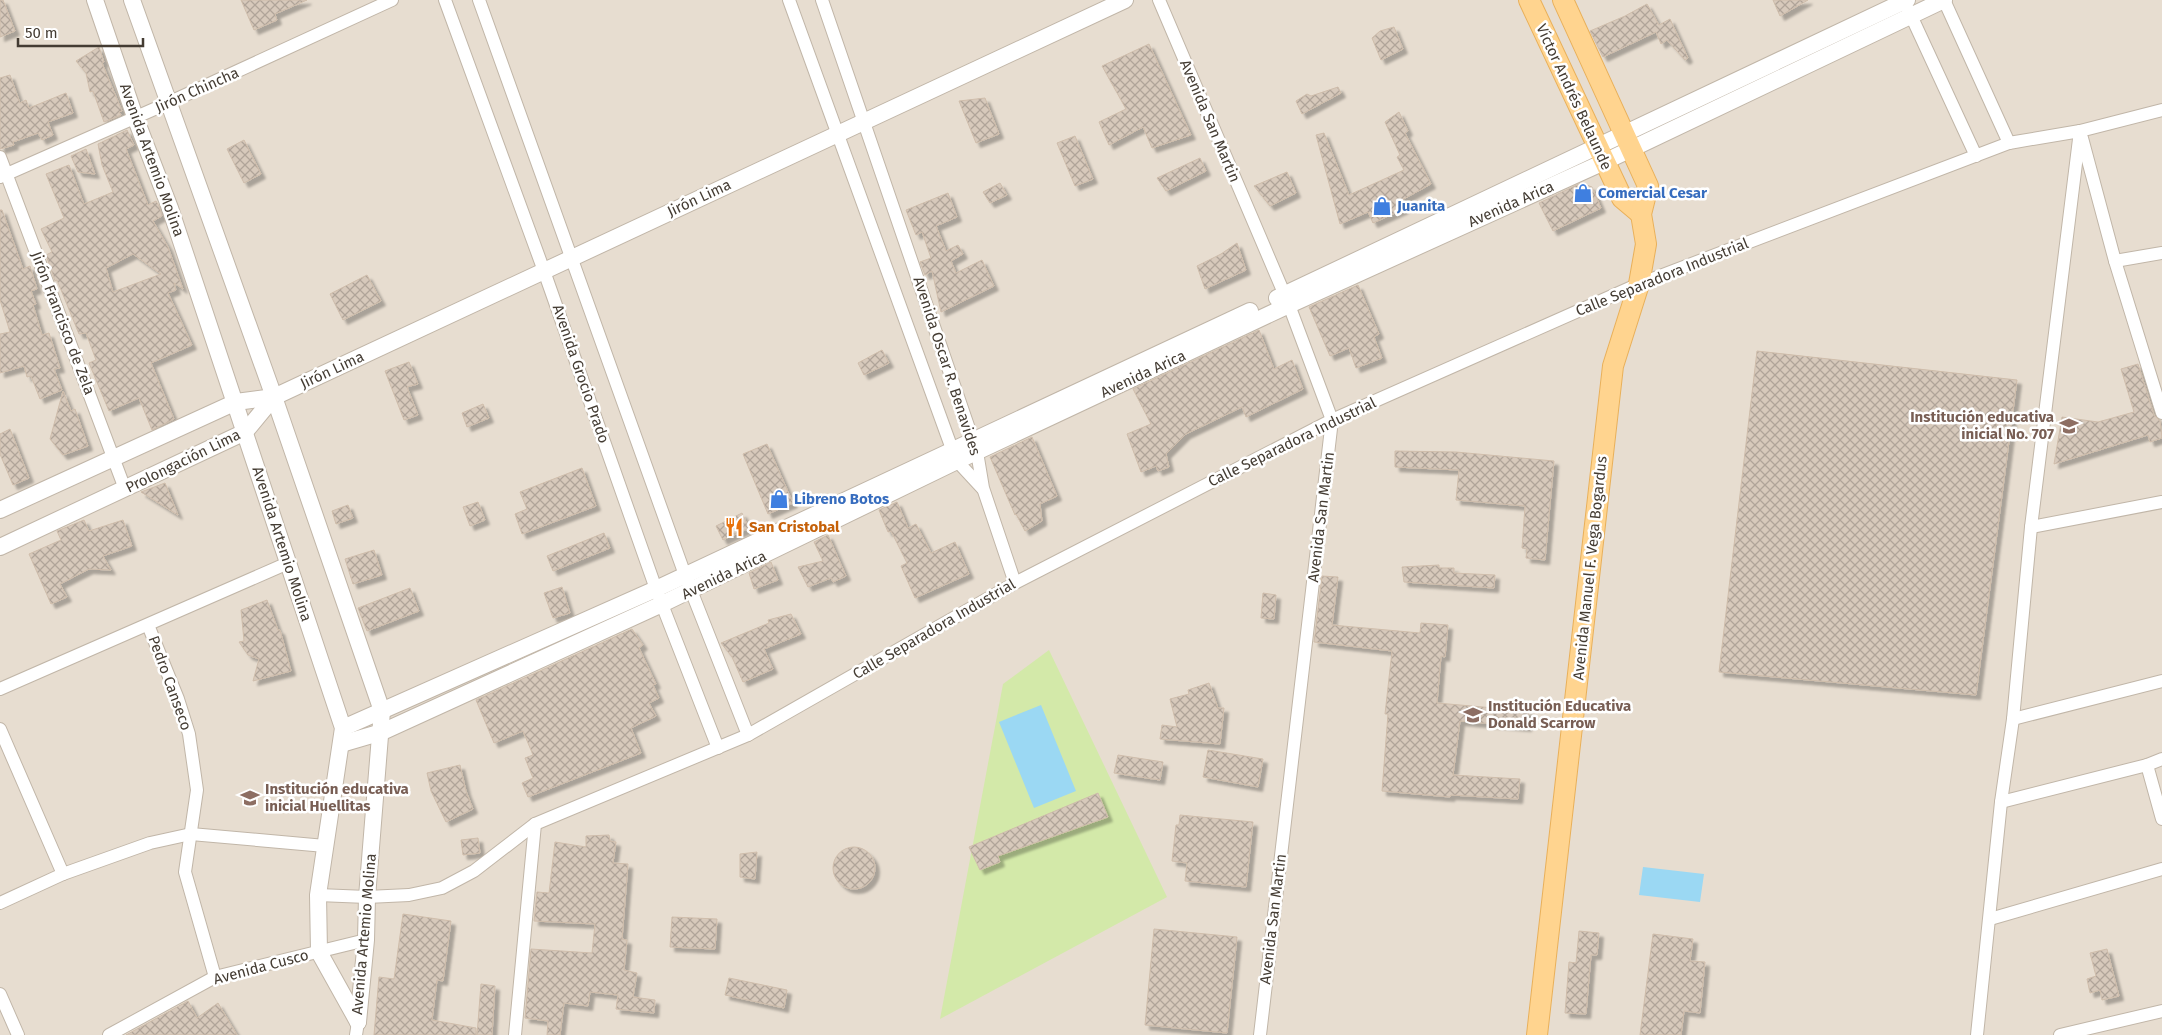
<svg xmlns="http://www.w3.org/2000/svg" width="2162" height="1035" viewBox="0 0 2162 1035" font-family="'Fira Sans',sans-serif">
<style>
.residential{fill:#e7ddd0}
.pitch{fill:#d3e9a9}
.water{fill:#9bd8f3}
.building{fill:url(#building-cross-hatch);stroke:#cfbdab;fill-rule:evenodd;filter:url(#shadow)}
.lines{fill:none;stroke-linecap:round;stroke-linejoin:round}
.minor-casing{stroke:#c1b6a8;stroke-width:14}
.tertiary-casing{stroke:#c1b6a8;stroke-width:18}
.primary-casing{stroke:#e9b05a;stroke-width:22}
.minor{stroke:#fff;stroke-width:12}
.tertiary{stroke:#fff;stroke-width:16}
.primary{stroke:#ffd48f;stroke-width:20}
.labels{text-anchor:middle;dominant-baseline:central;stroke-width:5;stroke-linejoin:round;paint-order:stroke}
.street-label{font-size:15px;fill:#443c33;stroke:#fff}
.shop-label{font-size:15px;font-weight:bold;fill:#366cbe;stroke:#fff;text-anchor:start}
.education-label{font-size:15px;font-weight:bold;fill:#785e54;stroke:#fff;text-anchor:start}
.food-label{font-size:15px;font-weight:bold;fill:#c56008;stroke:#fff;text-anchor:start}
</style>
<defs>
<pattern id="building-cross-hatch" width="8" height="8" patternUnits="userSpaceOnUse" patternTransform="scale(1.25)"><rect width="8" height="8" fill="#d7c9bb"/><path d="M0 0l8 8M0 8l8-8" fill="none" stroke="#b0a499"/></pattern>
<filter id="shadow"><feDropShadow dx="4.5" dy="4.5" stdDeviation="1" flood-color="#0004"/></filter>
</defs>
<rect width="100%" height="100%" fill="#f2ece3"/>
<rect class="residential" x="0" y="0" width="2162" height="1035"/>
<path class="pitch" d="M1049,650L1167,897L940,1019L1003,684Z"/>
<g class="water">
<path d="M1041,705L1076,791L1034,808L999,722Z"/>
<path d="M1643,867L1704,874L1700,902L1639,895Z"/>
</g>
<g class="building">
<path d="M0,0H3L15,31L0,37Z"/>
<path d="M241,0H307L275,14L277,20L254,30Z"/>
<path d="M1773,0H1808L1780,16Z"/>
<path d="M1647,4L1659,25L1670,19L1688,58L1685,60L1667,40L1661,44L1656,32L1603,57L1590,31L1625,16Z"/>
<path d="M1394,27L1403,49L1381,60L1372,38L1380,31Z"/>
<path d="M1149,44L1191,135L1152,148L1143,127L1109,145L1099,122L1126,109L1102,66Z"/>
<path d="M99,47L104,62L102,63L122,111L119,112L121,115L104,122L93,91L90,92L86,73L76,61Z"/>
<path d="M10,75L20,103L26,100L29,108L66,93L73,113L48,122L53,135L42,140L38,133L13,142L14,145L0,149V78Z"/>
<path d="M1338,87L1341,93L1302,114L1296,101L1307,94L1311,96Z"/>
<path d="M985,98L999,134L976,143L959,101Z"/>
<path d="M1399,112L1408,131L1405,133L1431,184L1400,201L1404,209L1373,223L1368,212L1340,224L1316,135L1324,133L1349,195L1404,170L1397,157L1400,155L1385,122Z"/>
<path d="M127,130L134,145L126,149L148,205L156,201L159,206L162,216L153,221L168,247L183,289L174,283L176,290L168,293L192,345L151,363L174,419L152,430L139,398L109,411L89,363L96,360L86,333L79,334L57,280L55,281L46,255L52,252L41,229L64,218L46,174L69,165L84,204L113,192L102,165L98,144ZM133,254L161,274L113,292L106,268Z"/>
<path d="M1075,136L1093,179L1075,186L1057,143Z"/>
<path d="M244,140L261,174L244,183L227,149Z"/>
<path d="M86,149L95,174L78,172L71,156Z"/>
<path d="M1200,158L1206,171L1166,191L1157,178Z"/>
<path d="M1287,172L1296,193L1270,206L1254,186Z"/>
<path d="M1000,183L1007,195L990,203L983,192Z"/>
<path d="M1581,183L1592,187L1601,208L1553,231L1539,203Z"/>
<path d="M948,193L957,217L936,226L946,251L958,245L963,254L951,261L956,273L982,260L994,286L941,312L932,271L925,275L920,262L931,258L922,232L916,235L906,210Z"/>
<path d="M0,210H2L23,269L30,266L37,289L31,291L36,304L33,305L42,335L49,333L60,368L54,369L62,390L40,399L31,376L27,377L24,366L0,373V334L10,332L0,300Z"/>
<path d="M1237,243L1246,270L1205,289L1197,266L1221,254Z"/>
<path d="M367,275L381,301L343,320L330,294Z"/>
<path d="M1358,285L1379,334L1374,337L1382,358L1356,368L1349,348L1330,356L1309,307Z"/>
<path d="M1259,330L1274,369L1292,360L1303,389L1246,417L1242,407L1186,434L1166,454L1169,467L1158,471L1156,466L1141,472L1127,434L1151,424L1133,389Z"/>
<path d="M882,350L889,363L864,375L858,363Z"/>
<path d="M1757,351L2017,380L1976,695L1719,672Z"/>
<path d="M409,362L418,384L407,387L418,415L404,420L385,371Z"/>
<path d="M2138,364L2154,415L2160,421L2162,438L2150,442L2148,435L2054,464L2062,417L2098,422L2134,412L2121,369Z"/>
<path d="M63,391L71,411L75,409L88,446L63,455L50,439Z"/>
<path d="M483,404L489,418L467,427L462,413Z"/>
<path d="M10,429L29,478L13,485L0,454V434Z"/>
<path d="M1032,437L1057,496L1040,504L1042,521L1025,531L1016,514L1015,515L990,457Z"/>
<path d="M767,444L793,503L768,514L743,454Z"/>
<path d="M1395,451L1456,452L1554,461L1545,560L1526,558L1527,549L1522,548L1525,506L1456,500L1459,470L1395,467Z"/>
<path d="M582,468L596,506L522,534L515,514L527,509L520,492Z"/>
<path d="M165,483L178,515L141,492Z"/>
<path d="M478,502L485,520L470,526L463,507Z"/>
<path d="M897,502L908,528L916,524L931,553L955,542L969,574L915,598L901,566L907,563L891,531L888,532L879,510Z"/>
<path d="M348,505L353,518L336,524L332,511Z"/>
<path d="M742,513L749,528L723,540L716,526Z"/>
<path d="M84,520L89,531L123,520L132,546L103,556L111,570L89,569L60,584L67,597L51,604L29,554L61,540L57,531Z"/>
<path d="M604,533L610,548L553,571L547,556Z"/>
<path d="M828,535L846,576L833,582L831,578L808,587L798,567L823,561L814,542Z"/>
<path d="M374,550L382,575L353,584L345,559Z"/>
<path d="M771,562L778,580L754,589L749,573Z"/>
<path d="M1439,565V568H1454V573L1495,575L1494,588L1404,582L1402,567Z"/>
<path d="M1322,576L1338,577L1332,625L1420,633L1421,623L1448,625L1445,657L1441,656L1437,703L1529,711L1527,727L1460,721L1453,775L1520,779L1518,799L1451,795L1450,797L1382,791L1388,714H1385L1392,651L1314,642Z"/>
<path d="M562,587L570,613L553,618L544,593Z"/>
<path d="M410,588L419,611L367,631L358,608Z"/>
<path d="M1263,593L1276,595L1274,619L1261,618Z"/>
<path d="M267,600L278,630H280L291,671L253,681L259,659L248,655L239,642L244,641L241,610Z"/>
<path d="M791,614L801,634L764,649L773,669L743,682L732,657L721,643L769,623L768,620Z"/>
<path d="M632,629L643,645L639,648L656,684L653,685L659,698L649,703L656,716L631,728L641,753L528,797L522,783L533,778L525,758L533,755L523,731L494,743L476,700Z"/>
<path d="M1209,683L1218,708H1224L1220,744L1160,739L1162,725L1177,727L1170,699L1189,694L1188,690Z"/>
<path d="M1208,750L1263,759L1258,787L1203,777Z"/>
<path d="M1118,755L1163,762L1160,780L1114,773Z"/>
<path d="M460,765L466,791L473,809L446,822L431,791L427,773Z"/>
<path d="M1098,793L1108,817L998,856L1000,862L980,870L969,847Z"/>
<path d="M1180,815L1253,822L1246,887L1185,881L1187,863L1172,861L1176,825H1179Z"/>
<path d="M609,835L610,841L616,842L613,863L628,864L622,939L627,940L624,970L637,973L633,997L655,1000L654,1013L616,1009L618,995L590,992L588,1006L564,1003L560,1035H547L548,1021L525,1018L531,949L592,953L595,924L534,921L537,892L549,893L555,842L586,847V836Z"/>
<path d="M478,838L480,853L463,855L461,840Z"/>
<circle cx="854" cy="868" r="21"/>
<path d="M757,852L755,879L740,877V854Z"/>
<path d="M403,914L451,921L443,981L437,980L432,1020L476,1028V1035H374L379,977L394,979Z"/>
<path d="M672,917L717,919L715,949L670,947Z"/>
<path d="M1154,929L1237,937L1227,1033L1145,1025Z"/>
<path d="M1579,931L1599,933L1597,955H1591L1586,1014L1565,1013L1569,962L1576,963Z"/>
<path d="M1653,934L1693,939L1690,961L1705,962L1700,1013L1684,1011L1681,1035H1640Z"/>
<path d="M2107,949L2119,996L2102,1000L2100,990L2090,993L2087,979L2096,976L2090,953Z"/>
<path d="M729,978L787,990L784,1008L725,995Z"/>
<path d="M481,984L495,986L492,1035H477Z"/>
<path d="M188,1001L197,1018L218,1003L237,1035H126Z"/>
</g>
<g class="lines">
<g class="minor-casing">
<g id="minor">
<path d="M445,0L544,271L656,589L718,748"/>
<path d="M479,0L685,575L748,735"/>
<path d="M789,0L952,449L957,461L982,488"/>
<path d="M822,0L977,452L983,488L1015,583"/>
<path d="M1159,0L1289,305L1332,420L1260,1035"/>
<path d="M1944,0L2009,143"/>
<path d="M1908,9L1976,156"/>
<path d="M2082,138L2115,261L2162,413"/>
<path d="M0,157L125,489"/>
<path d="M0,177L168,103L392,0"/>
<path d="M2115,261L2162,253"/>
<path d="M2031,527L2162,502"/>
<path d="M148,625L178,699L189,734L197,790L185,872L215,977"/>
<path d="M0,689L288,563"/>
<path d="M2013,719L2162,681"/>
<path d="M0,729L63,874"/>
<path d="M2147,765L2162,819"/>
<path d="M2001,802L2147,765L2162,759"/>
<path d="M318,895L367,897L409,895L442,888L474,871L535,824L748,735L1015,583L1332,420L1639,284L2009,143L2080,131L2162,110"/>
<path d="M0,903L63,874L150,843L191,834L325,846"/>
<path d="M1990,919L2162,869"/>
<path d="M0,994L18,1035"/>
<path d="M109,1035L215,977L366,940"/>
<path d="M356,1035L358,1022"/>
<path d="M515,1035L535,824"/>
<path d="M1977,1035L2001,802L2013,719L2031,527L2080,131"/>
<path d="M2060,1035L2162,1011"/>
</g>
</g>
<g class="tertiary-casing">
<g id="tertiary">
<path d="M95,0L135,117L170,208L343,728L318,895L319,952L358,1022"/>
<path d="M132,0L274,397L382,711L367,897L366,940L358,1022"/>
<path d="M1277,298L1907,0"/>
<path d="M0,510L236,402L274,397L1125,0"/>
<path d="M0,547L245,432L274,397"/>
<path d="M343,728L656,589L1250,311"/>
<path d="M341,744L382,732L662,604L957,461L1289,305L1604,162L1944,0"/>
</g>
</g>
<g class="primary-casing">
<g id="primary">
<path d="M1529,0L1622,198L1641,214"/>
<path d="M1537,1035L1613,366L1639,284L1646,244L1641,214L1648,186L1563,0"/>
</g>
</g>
<use href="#minor" class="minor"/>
<use href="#tertiary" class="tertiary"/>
<use href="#primary" class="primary"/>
</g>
<defs>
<g id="shop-bare" transform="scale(1.5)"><path d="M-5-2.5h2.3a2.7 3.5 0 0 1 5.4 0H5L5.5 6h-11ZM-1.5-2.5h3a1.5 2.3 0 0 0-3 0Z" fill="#3f7fe0" stroke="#fff" stroke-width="2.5" paint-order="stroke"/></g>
<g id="school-bare" transform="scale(1.5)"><path d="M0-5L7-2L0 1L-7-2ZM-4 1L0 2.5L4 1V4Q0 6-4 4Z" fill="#8d6e63" stroke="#fff" stroke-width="2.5" paint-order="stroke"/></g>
<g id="restaurant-bare" transform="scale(1.5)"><path d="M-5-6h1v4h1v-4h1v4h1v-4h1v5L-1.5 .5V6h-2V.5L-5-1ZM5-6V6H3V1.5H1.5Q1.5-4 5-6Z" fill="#e8710a" stroke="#fff" stroke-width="2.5" paint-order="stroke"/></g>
</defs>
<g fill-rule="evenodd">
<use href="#shop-bare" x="1583" y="193"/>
<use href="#shop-bare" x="1382" y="206"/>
<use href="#school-bare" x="2069" y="426"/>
<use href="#shop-bare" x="779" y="499"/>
<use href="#restaurant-bare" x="734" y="527"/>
<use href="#school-bare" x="1473" y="715"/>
<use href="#school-bare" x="250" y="798"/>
</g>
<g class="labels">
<g class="street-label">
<text transform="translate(197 90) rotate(-24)">Jirón Chincha</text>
<text transform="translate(1574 97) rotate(65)">Víctor Andrés Belaunde</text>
<text transform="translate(1210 121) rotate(67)">Avenida San Martin</text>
<text transform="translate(152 160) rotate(70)">Avenida Artemio Molina</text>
<text transform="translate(699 198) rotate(-25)">Jirón Lima</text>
<text transform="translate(1511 204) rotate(-24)">Avenida Arica</text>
<text transform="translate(1662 277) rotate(-22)">Calle Separadora Industrial</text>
<text transform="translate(63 323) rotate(69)">Jirón Francisco de Zela</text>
<text transform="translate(947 366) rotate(72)">Avenida Oscar R. Benavides</text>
<text transform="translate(332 370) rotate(-25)">Jirón Lima</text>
<text transform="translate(581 374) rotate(71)">Avenida Grocio Prado</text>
<text transform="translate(1143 374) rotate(-25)">Avenida Arica</text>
<text transform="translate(1292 442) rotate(-26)">Calle Separadora Industrial</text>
<text transform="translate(183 461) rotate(-26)">Prolongación Lima</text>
<text transform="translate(1321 517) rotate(-83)">Avenida San Martin</text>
<text transform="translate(282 544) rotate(72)">Avenida Artemio Molina</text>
<text transform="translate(1590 568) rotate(-84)">Avenida Manuel F. Vega Bogardus</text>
<text transform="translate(724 575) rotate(-26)">Avenida Arica</text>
<text transform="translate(934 629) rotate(-30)">Calle Separadora Industrial</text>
<text transform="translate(170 683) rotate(70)">Pedro Canseco</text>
<text transform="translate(1273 919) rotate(-83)">Avenida San Martin</text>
<text transform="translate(364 934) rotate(-85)">Avenida Artemio Molina</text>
<text transform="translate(261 967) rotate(-15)">Avenida Cusco</text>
</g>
<g class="shop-label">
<text x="1598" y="193">Comercial Cesar</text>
<text x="1397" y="206">Juanita</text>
<text x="794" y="499">Libreno Botos</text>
</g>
<g class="education-label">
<text x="2054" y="417" text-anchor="end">Institución educativa<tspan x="2054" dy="17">inicial No. 707</tspan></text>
<text x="1488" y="706">Institución Educativa<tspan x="1488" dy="17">Donald Scarrow</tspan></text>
<text x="265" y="789">Institución educativa<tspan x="265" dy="17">inicial Huellitas</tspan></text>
</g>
<g class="food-label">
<text x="749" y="527">San Cristobal</text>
</g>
</g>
<path d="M18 38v8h125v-8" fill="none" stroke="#443c33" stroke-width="2.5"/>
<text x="25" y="38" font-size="15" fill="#443c33" stroke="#ffffff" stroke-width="4" paint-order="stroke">50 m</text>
</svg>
